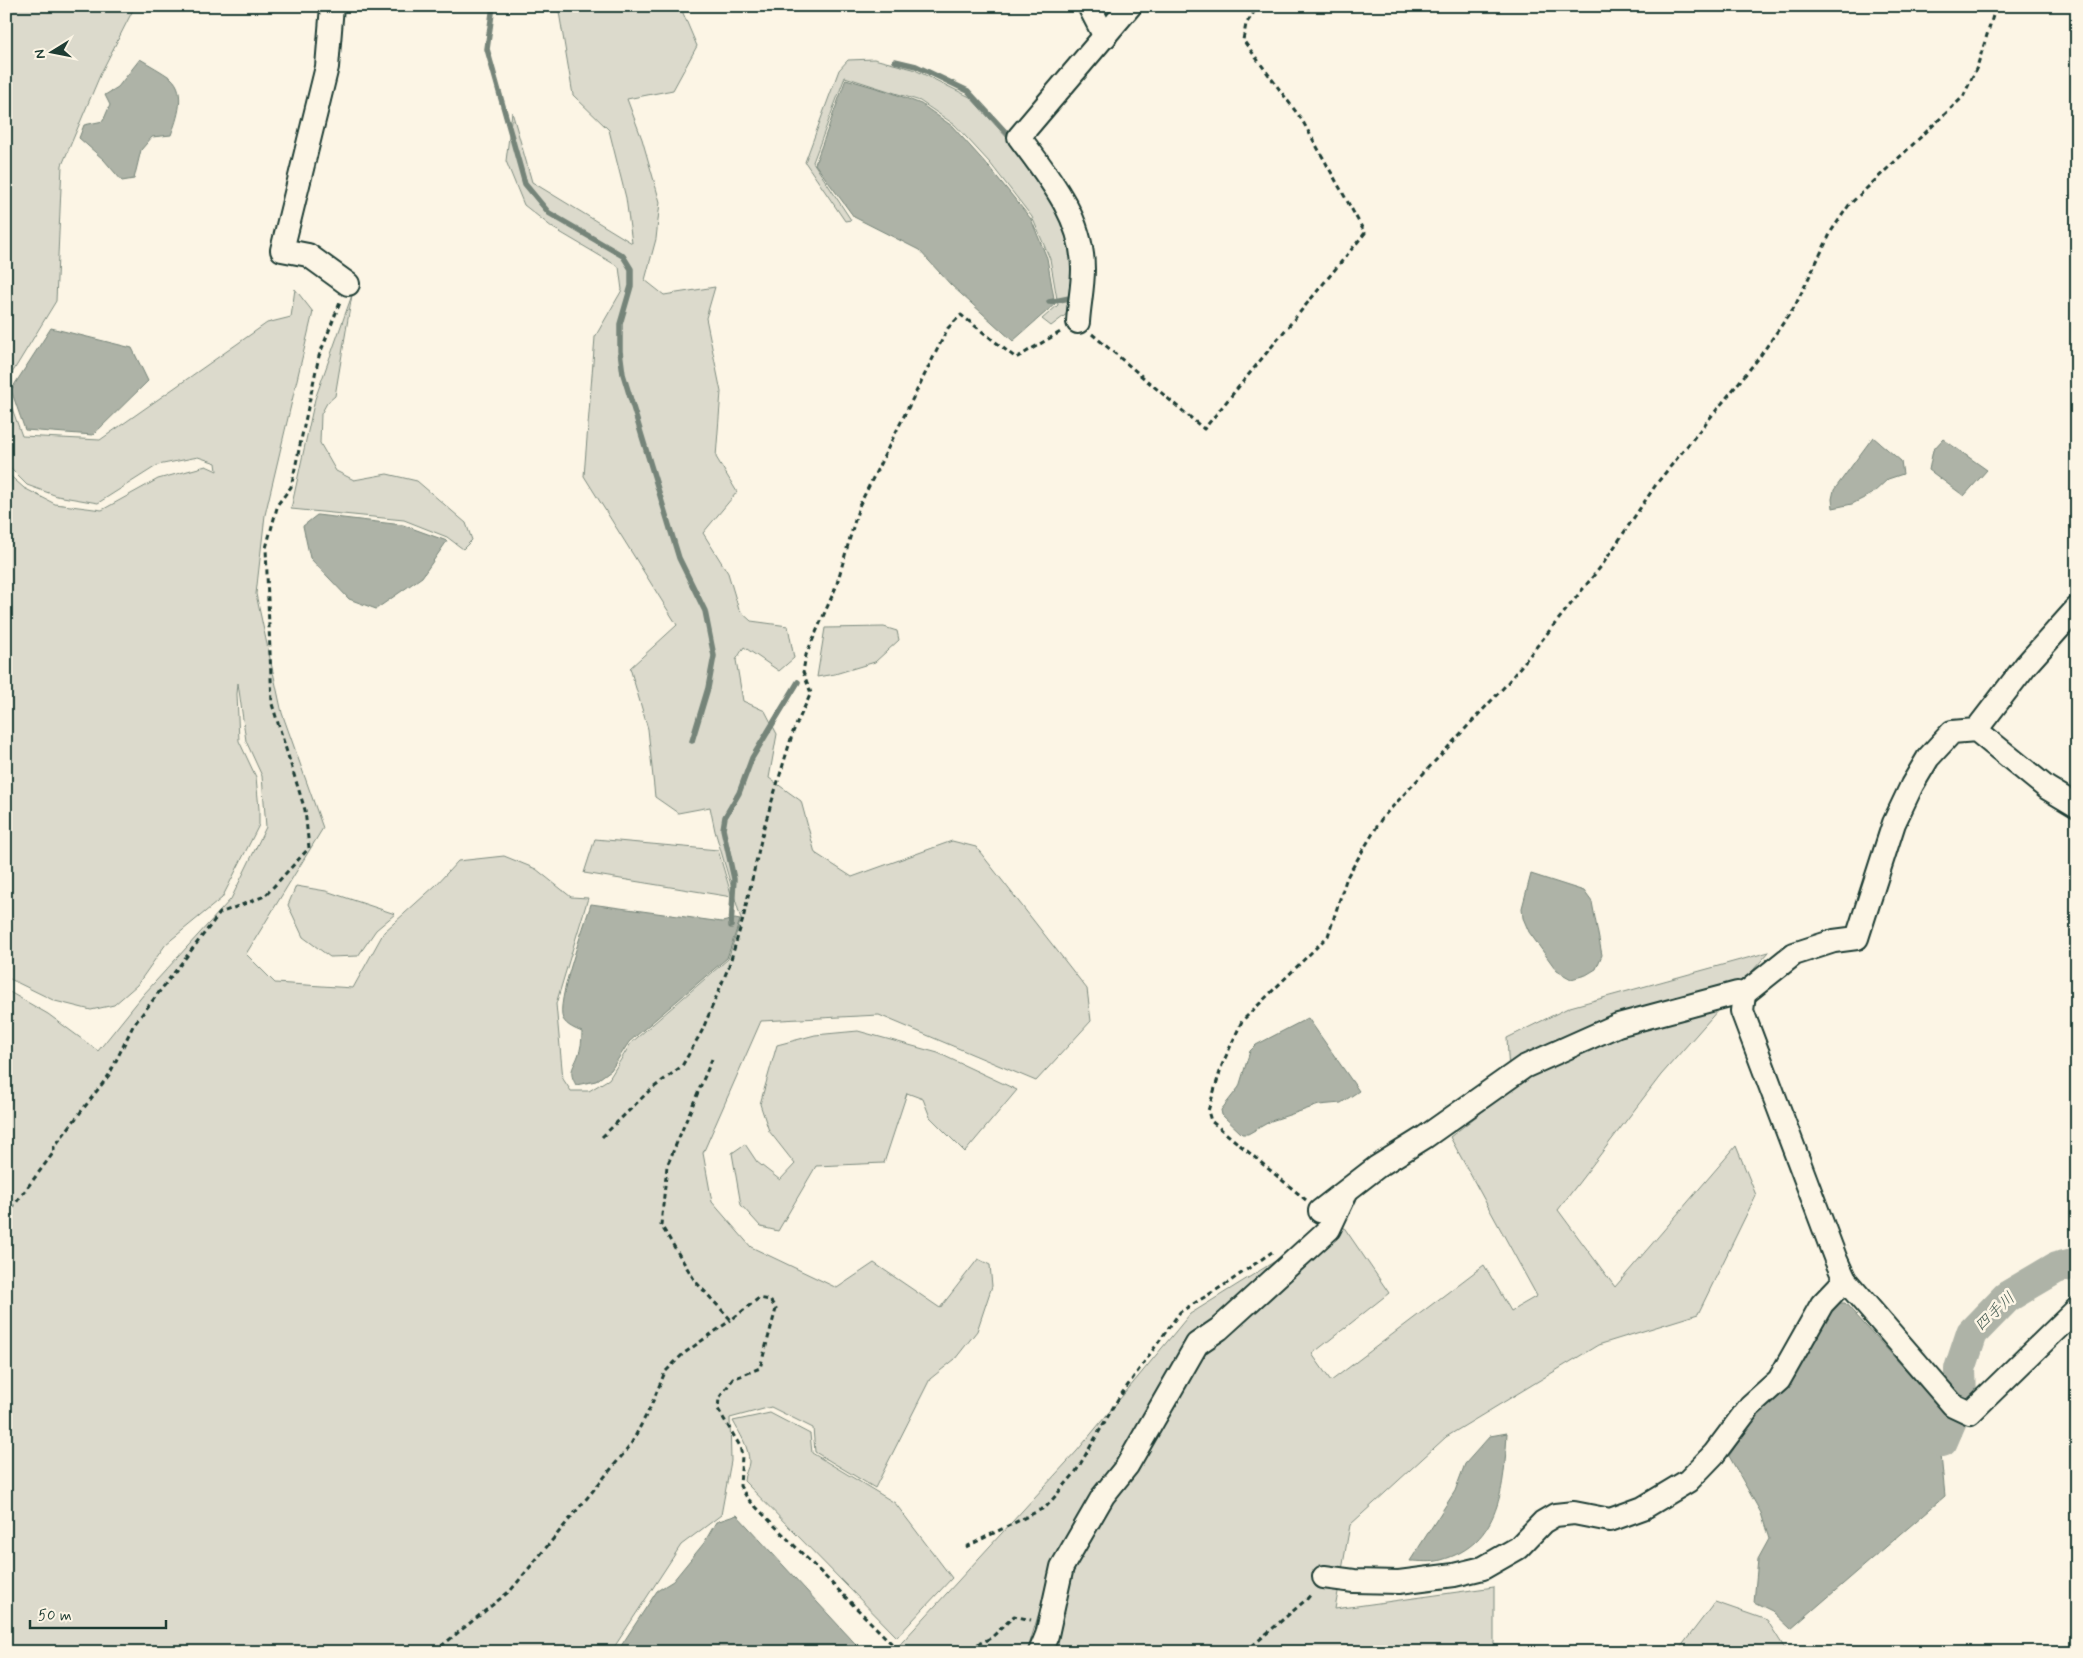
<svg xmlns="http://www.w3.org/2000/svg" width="2083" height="1658" viewBox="0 0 2083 1658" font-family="Mynerve,'Klee One',sans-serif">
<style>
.green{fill:#dcdacc;stroke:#7e8c80}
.water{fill:#aeb3a7;stroke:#758479}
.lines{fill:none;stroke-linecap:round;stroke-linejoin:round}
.stream{stroke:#758479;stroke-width:5.5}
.river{stroke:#aeb3a7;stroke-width:32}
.minor-casing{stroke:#1f3d34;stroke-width:26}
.path{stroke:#1f3d34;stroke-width:3;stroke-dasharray:5 4;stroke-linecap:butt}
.minor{stroke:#fcf5e5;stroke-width:22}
.labels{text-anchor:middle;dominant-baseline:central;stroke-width:5;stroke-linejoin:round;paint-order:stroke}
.water-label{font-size:16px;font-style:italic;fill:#435a51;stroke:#fcf5e5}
</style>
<rect width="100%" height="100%" fill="#fcf5e5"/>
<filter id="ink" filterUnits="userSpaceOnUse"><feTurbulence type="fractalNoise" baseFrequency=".02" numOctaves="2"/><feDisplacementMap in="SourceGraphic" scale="10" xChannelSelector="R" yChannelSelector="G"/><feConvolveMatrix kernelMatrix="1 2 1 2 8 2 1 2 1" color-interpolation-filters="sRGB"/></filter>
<g filter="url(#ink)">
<g class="green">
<path d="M6,6H135L101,73L62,165L56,301L6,383V313L12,297L6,257Z"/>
<path d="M558,6H680L697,46L673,90L627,99L642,139L660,202L656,239L645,280L664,295L715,287L706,318L721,392L716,457L737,492L703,533L728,573L739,610L751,621L788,626L794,658L779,671L744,647L736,660L743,701L765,711L777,734L769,778L801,801L815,853L852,877L952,841L976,847L1087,989L1091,1021L1036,1081L879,1015L761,1021L703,1153L712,1202L751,1247L837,1288L874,1263L940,1308L978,1259L990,1265L992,1286L977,1331L955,1359L930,1379L875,1488L815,1452L813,1428L771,1407L730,1418L731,1461L721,1515L681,1545L611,1652H6V990L48,1014L98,1051L144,994L231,899L266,827L262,776L246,741L238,683L237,694L239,741L256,777L259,809V825L222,898L166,944L137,985L114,1005L91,1010L55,1001L6,977V472L24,488L55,504L102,510L158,479L206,466L217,471L216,463L198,457L158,465L98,503L57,496L27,485L6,464V392L22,436L100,440L267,323L291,317L295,289L313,312L265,515L256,594L282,713L323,828L246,954L275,983L353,988L384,932L436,885L458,861L504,856L536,869L571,897L588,898L556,1004L563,1079L571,1091H589L609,1079L631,1043L728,959L741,919L715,831L710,807L678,813L655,797L648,729L630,668L677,625L584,476L595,337L622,290L619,267L553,228L524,205L506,161L512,112L532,182L632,243L626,198L609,130L573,95Z"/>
<path d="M874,59L913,69L970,97L1009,140L1055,203L1066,228L1073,267L1072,310L1051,326L1042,319L1058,305L1050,259L1032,217L990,163L955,125L920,101L845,77L813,162L851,220L845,221L805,162L839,70L848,60Z"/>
<path d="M352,295L335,396L327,403L321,414L320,443L336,471L354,480L387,474L417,481L466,523L472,540L463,549L447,537L404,520L291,509L315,399Z"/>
<path d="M884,627L897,631L899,640L875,662L835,674L817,677L825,628Z"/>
<path d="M595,839L718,850L732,897L584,873Z"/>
<path d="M296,886L326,891L395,914L376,930L358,956L330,957L303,937L288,905Z"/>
<path d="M1769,952L1661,1075L1558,1210L1615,1287L1736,1146L1756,1195L1698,1314L1598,1345L1446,1437L1350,1525L1335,1609L1494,1587V1652H1057L1068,1571L1203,1348L1249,1313L1343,1226L1389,1293L1312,1354L1331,1381L1484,1265L1511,1311L1537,1296L1450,1137L1510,1090L1507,1038L1570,1007Z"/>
<path d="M858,1031L938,1053L1017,1090L965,1152L930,1117L923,1099L907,1093L884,1163L816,1166L778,1231L761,1227L741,1205L732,1153L745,1144L757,1162L780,1180L795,1164L769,1131L760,1104L777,1045L815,1035Z"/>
<path d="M1301,1245L1189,1341L1053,1567L1027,1652H893L1077,1451L1190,1314Z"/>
<path d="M770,1413L810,1434L812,1453L895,1503L952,1578L897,1637L744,1481C744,1474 749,1468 749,1462C749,1447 740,1434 733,1421Z"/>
<path d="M1715,1602L1767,1620L1787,1652H1677Z"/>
</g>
<g class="water">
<path d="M140,59C150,65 161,71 171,78C187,92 177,119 171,135L152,137L141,150L134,179L122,181L104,160L79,138L84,125L103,121L110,105L105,95L118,87Z"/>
<path d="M846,79L890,92L921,104L952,126L989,167L1031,219L1047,258L1055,304L1013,341L951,285L919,250L854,217L815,164Z"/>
<path d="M51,328L132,348L148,381L93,435L25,430L11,390Z"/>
<path d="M1873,437L1901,461L1903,474L1888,479L1872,494L1852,504L1833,508L1832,499L1834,490Z"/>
<path d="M1943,439L1987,470L1964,496L1929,470L1933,450Z"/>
<path d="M317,515L403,525L447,541L422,577L376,609L349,599L310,558L303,526Z"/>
<path d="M1531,874L1584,891L1592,902L1602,955L1596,969L1586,975L1571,979L1557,971L1529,932L1523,918L1522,908Z"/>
<path d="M591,904L722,922L735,919L740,920L727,958L629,1042L611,1070L596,1081L576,1085C568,1071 573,1069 578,1056C581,1049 582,1040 582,1032C575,1029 567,1026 563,1019C555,1004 585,924 591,904Z"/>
<path d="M1308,1018L1359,1091L1341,1103L1319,1105L1271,1121L1248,1134H1242L1222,1115L1221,1110L1239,1087L1250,1051L1256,1045Z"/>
<path d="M1837,1303H1845L1946,1414L1933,1449L1941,1455L1945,1496L1791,1629L1772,1611L1754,1602L1758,1559L1769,1539L1761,1513L1729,1456L1820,1323Z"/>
<path d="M1507,1433C1504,1486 1501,1544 1441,1560C1431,1563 1419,1561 1410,1561L1455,1491L1465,1464L1490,1436Z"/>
<path d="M737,1515L863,1652H617L657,1591L673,1581L704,1543L716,1522Z"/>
</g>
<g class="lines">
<g class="stream">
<path d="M493,6L487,49L525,184L549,213L623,256L631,269V286L620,324V351L623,374L679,558L705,611L714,656L708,688L692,741"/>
<path d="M895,61L916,66L968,91L1012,139"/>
<path d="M1049,302L1075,297"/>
<path d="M731,926L734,879L723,829L725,817L739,793L752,758L798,682"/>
</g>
<path class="river" d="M1932,1435L1942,1441L1961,1397L1960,1369L1972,1333L2007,1297L2056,1268L2077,1263"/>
<g class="minor-casing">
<g id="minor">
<path d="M332,6L327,67L282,250L308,255L348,284"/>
<path d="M1089,6L1105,37"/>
<path d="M1078,322C1079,305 1083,287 1083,269C1083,218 1048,176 1019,137L1130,6"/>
<path d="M1976,730L2026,665L2077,608"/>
<path d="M1744,994L1742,1011L1836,1260L1845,1280"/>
<path d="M1320,1211L1377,1167L1425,1137L1524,1067L1618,1025L1737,993L1744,994L1794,954L1834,941L1857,938L1894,823L1912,785L1928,758L1952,732L1976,730L2047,788L2077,806"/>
<path d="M1324,1577L1354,1581L1399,1582L1454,1575L1483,1568L1518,1548L1543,1522L1555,1515L1574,1513L1610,1520L1643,1508L1688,1481L1714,1454L1750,1406L1779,1380L1822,1304L1845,1280L1953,1405L1970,1413L2077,1309"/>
<path d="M1040,1652L1047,1635L1062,1567L1103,1496L1127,1466L1197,1344L1219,1329L1329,1229L1345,1195"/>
</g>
</g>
<g class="path">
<path d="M1092,334L1204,429L1365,233L1302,120L1243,40L1246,24L1258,6"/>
<path d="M712,1059L667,1166L661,1225L695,1281L731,1320L759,1298L770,1300L776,1309L760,1368L733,1379L719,1398L718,1409L740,1446L742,1456L740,1486L748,1499L900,1652"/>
<path d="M602,1137L649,1091L682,1066L702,1031L729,966L743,919L764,827L793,732L811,693L803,672L806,655L836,587L859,506L948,328L961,315L1016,358L1062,331"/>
<path d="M1306,1200L1211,1121L1208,1111L1222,1065L1242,1021L1328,936L1347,877L1382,818L1505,686L1603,564L1657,483L1758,359L1795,306L1832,230L1849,205L1963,97L1977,67L1996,6"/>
<path d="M6,1216L54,1152V1147L109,1075L133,1026L220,913L265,896L309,848L305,810L272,704L266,548L278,504L291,487L319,356L341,300"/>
<path d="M966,1547L1046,1507L1075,1473L1118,1399L1180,1312L1226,1284L1272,1252"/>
<path d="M434,1652L511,1590L630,1446L650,1408L665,1372L683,1354L731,1320"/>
<path d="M961,1652L991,1638L1014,1616L1031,1620"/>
<path d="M1245,1652L1307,1599L1312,1593"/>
</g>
<use href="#minor" class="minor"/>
</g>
</g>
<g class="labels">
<g class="water-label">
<text transform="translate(1995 1312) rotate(-43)">四手川</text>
</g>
</g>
<rect width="2083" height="1658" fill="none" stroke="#fcf5e5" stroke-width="25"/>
<rect x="12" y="12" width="2058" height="1633" fill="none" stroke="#1f3d34" stroke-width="2" filter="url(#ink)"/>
<g transform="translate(52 52) rotate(260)" stroke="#fcf5e5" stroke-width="4" paint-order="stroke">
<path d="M0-4L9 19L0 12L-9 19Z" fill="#1f3d34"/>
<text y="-8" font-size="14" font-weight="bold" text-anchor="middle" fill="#1f3d34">N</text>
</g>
<path d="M30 1620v8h136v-8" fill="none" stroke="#1f3d34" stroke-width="2.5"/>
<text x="38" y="1620" font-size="15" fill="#1f3d34" stroke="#fcf5e5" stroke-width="4" paint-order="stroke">50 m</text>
</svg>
